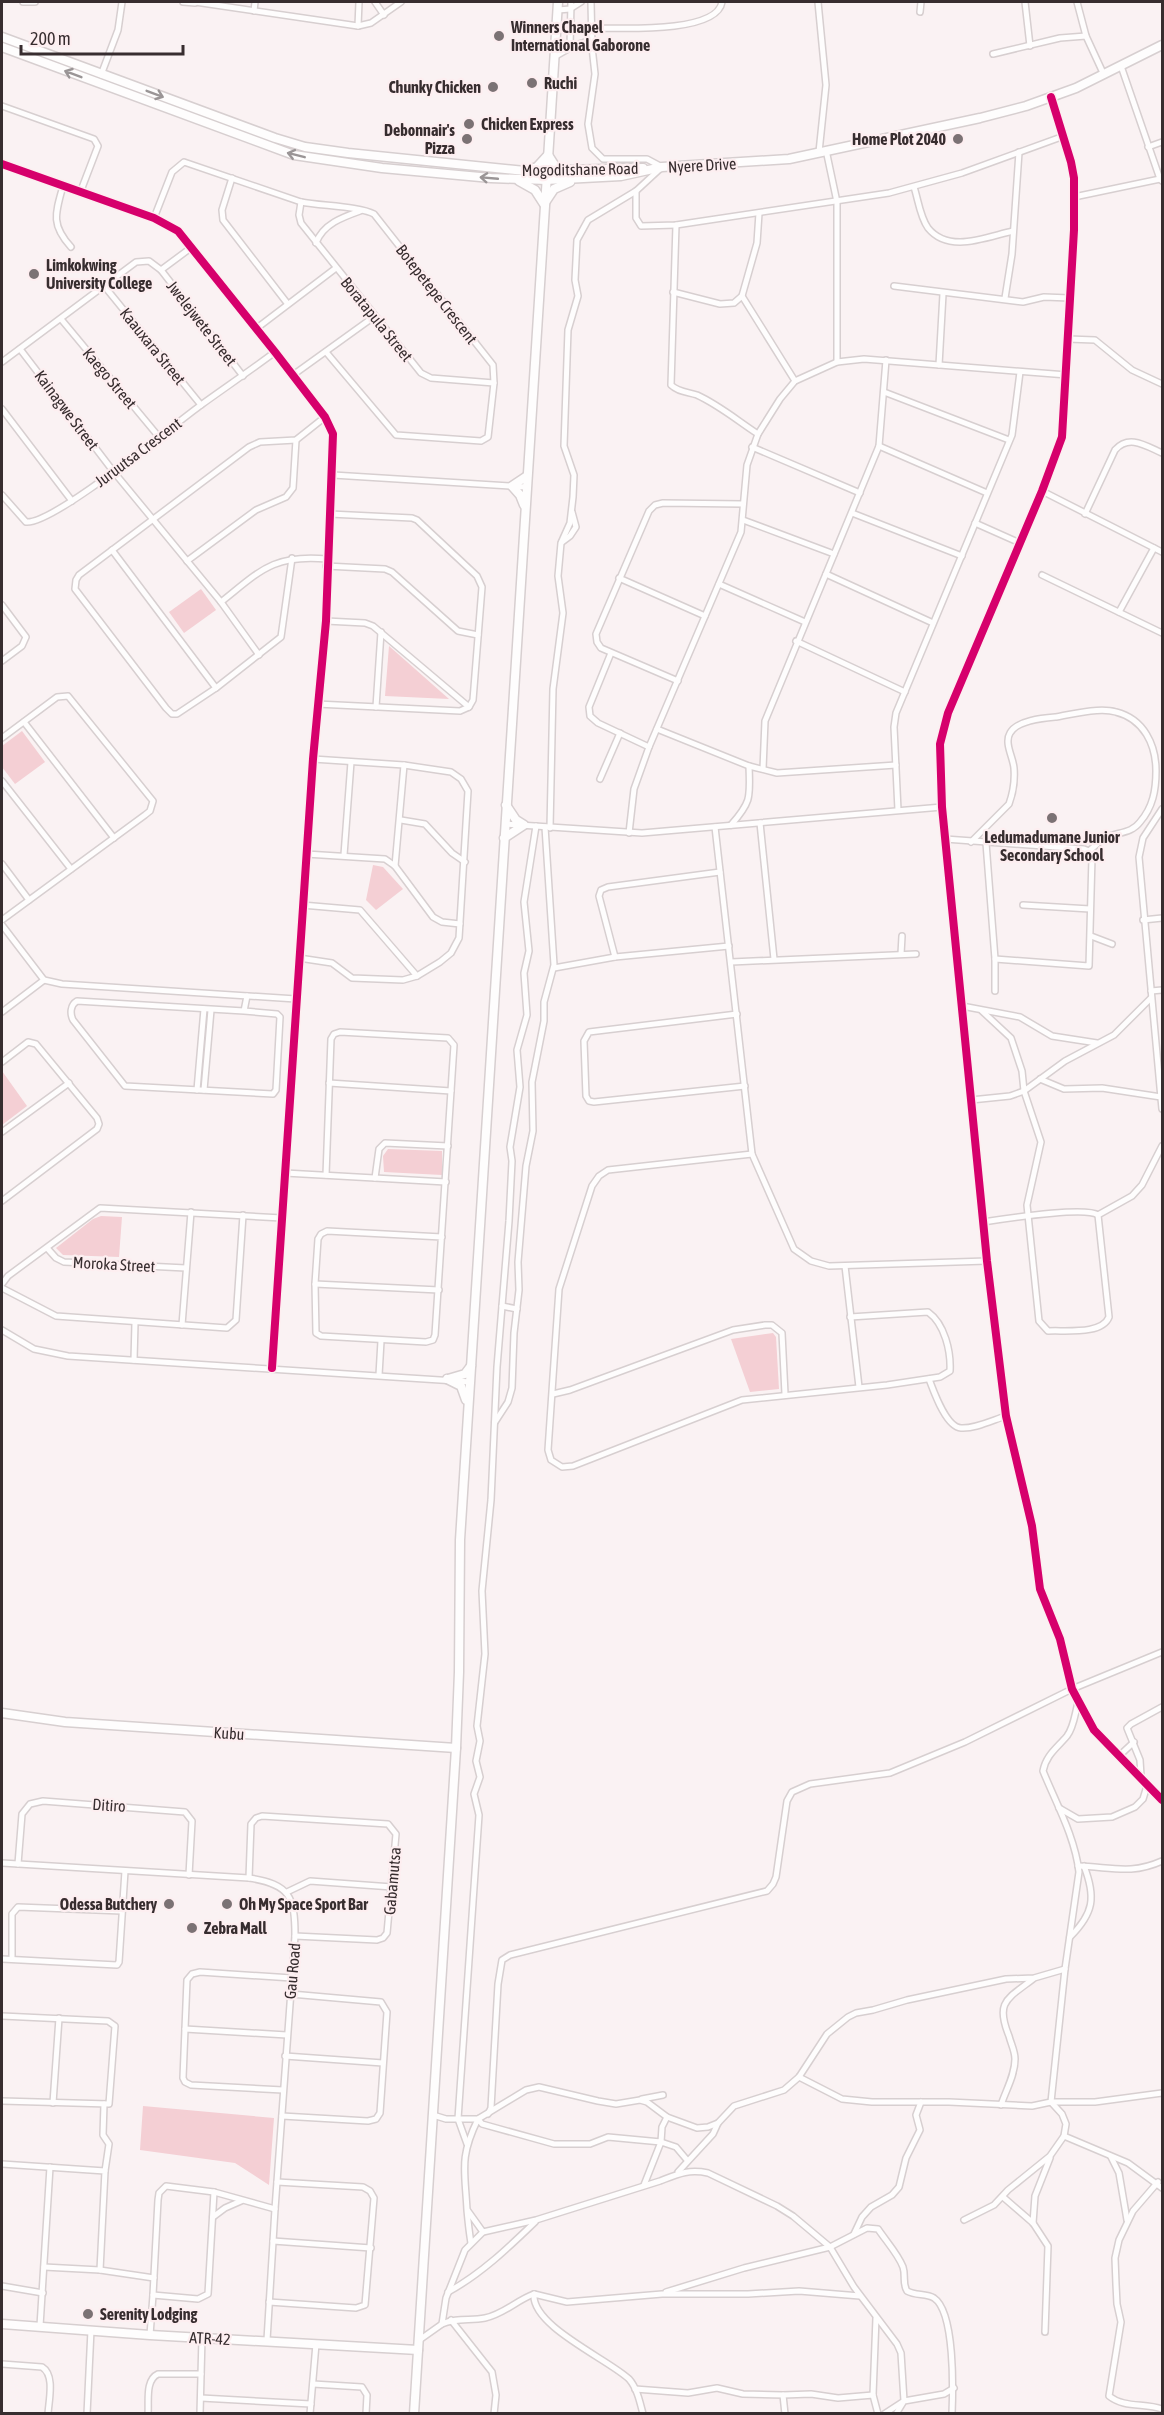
<svg xmlns="http://www.w3.org/2000/svg" width="1164" height="2415" viewBox="0 0 1164 2415" font-family="'Asap Condensed',sans-serif">
<style>
.green{fill:#f4cfd4}
.lines{fill:none;stroke-linecap:round;stroke-linejoin:round}
.street-casing{stroke:#d7cfd0;stroke-width:8}
.secondary-casing{stroke:#d7cfd0;stroke-width:11}
.street{stroke:#fefdfd;stroke-width:5}
.secondary{stroke:#fefdfd;stroke-width:8}
.cycleway-casing{stroke:#fdeef0;stroke-width:11}
.cycleway{stroke:#d6006c;stroke-width:8}
.oneway{stroke:#9a9596}
.poi-dot{fill:#7b7274;stroke:#fdeef0;stroke-width:2}
.labels{text-anchor:middle;dominant-baseline:central;stroke-width:4.5;stroke-linejoin:round;paint-order:stroke}
.poi-label{font-size:16px;font-weight:bold;fill:#372d2f;stroke:#fdeef0;text-anchor:start}
.street-label{font-size:16px;fill:#372d2f;stroke:#fdeef0}
</style>
<rect width="100%" height="100%" fill="#faf2f3"/>
<g class="green">
<path d="M201,589L216,610L184,633L169,612Z"/>
<path d="M389,646L449,699L385,696Z"/>
<path d="M22,731L45,762L15,784L2,767V746Z"/>
<path d="M373,865L383,867L403,889L376,910L366,900Z"/>
<path d="M2,1071L27,1106L2,1125Z"/>
<path d="M388,1149L442,1151V1175L384,1172L383,1156Z"/>
<path d="M101,1216L122,1217L119,1257L63,1255L56,1248L93,1219Z"/>
<path d="M773,1333L776,1337L779,1389L750,1392L731,1339Z"/>
<path d="M143,2106L274,2118L269,2185L235,2163L140,2150Z"/>
</g>
<g class="lines">
<g class="street-casing">
<g id="street">
<path d="M23,2H35"/>
<path d="M183,2L195,3"/>
<path d="M195,2L358,26L371,23L401,2"/>
<path d="M375,2L384,15"/>
<path d="M818,2L826,85L819,152"/>
<path d="M1025,2L1030,46"/>
<path d="M1077,2L1086,36L1104,75"/>
<path d="M558,10L570,9L581,2"/>
<path d="M254,11L255,2"/>
<path d="M920,12L921,2"/>
<path d="M358,26L359,2"/>
<path d="M592,28C618,28 717,34 722,2"/>
<path d="M570,48L571,2"/>
<path d="M993,54L1060,38L1086,36"/>
<path d="M554,57L575,45L592,40"/>
<path d="M1121,66L1160,179L1162,181"/>
<path d="M101,75L118,30L122,2"/>
<path d="M1051,97L1071,162L1074,178V230L1062,437L1042,491L948,713L940,744L942,807L987,1261L1006,1416L1032,1526L1040,1589L1060,1639L1072,1689L1094,1730L1162,1800"/>
<path d="M2,106L94,139L98,146L80,193"/>
<path d="M1148,147L1162,142"/>
<path d="M826,150L837,202V362"/>
<path d="M2,164L154,218L178,231L275,352L325,417L333,434L326,621L313,759L272,1368"/>
<path d="M232,178L222,210L223,220L287,303"/>
<path d="M63,186C55,214 51,225 71,247"/>
<path d="M914,187C918,199 920,217 928,228C949,254 986,237 1013,231"/>
<path d="M636,191V218L641,226L676,225L889,193L962,173L1064,136"/>
<path d="M1074,197L1160,179"/>
<path d="M301,202L299,215L301,223L421,373L431,378L494,383"/>
<path d="M154,218L172,172L184,162L301,202C321,206 359,206 374,214L493,365L494,383L488,437L481,441L396,435L326,352"/>
<path d="M676,225L671,385C678,392 688,392 697,395C719,405 738,421 758,434"/>
<path d="M316,243C323,224 343,217 360,211"/>
<path d="M161,270L243,376"/>
<path d="M894,286L1023,302L1044,297L1070,298"/>
<path d="M105,287L201,405"/>
<path d="M673,292L720,304L734,303L742,296L757,243L759,213"/>
<path d="M742,296L795,381"/>
<path d="M1005,298L1012,254L1019,152"/>
<path d="M61,319L159,437"/>
<path d="M257,328L336,268"/>
<path d="M1068,339L1095,340L1132,370L1162,384"/>
<path d="M20,349L113,471L221,602L259,655"/>
<path d="M2,362L136,262L149,261L161,270L192,247"/>
<path d="M939,365L943,294"/>
<path d="M293,375L375,316"/>
<path d="M884,392L1009,440"/>
<path d="M2,409L72,501"/>
<path d="M879,446L987,493"/>
<path d="M752,447L860,493"/>
<path d="M333,475L526,487"/>
<path d="M1042,491L1162,552"/>
<path d="M2,495L26,522C53,525 172,426 201,405C226,387 251,370 275,352"/>
<path d="M852,513L962,556"/>
<path d="M1085,514L1115,450C1129,434 1146,446 1162,453"/>
<path d="M743,520L834,554"/>
<path d="M975,523L1020,543"/>
<path d="M562,542L570,536L576,527L572,512"/>
<path d="M112,550L216,688"/>
<path d="M292,558L281,637L216,688L177,714H172L166,708L75,589L76,580L79,575L249,447L260,442L296,440L325,417"/>
<path d="M187,561L256,510L286,497L293,488L296,440"/>
<path d="M326,566L385,569L392,572L458,631L478,635"/>
<path d="M826,574L933,623"/>
<path d="M1042,575L1162,633"/>
<path d="M619,578L705,616"/>
<path d="M719,584L805,622"/>
<path d="M221,602C260,571 273,554 327,559"/>
<path d="M2,605L26,637L22,646L2,661"/>
<path d="M1119,612L1154,548"/>
<path d="M326,621L365,623L373,626L469,707"/>
<path d="M796,641L905,692"/>
<path d="M611,653L589,707L590,716L598,723L649,747"/>
<path d="M678,681L601,648L597,642L596,634L649,511L655,505L663,503L743,504"/>
<path d="M317,704L460,711L469,707L473,700L482,587L477,576L417,520L412,518L330,514"/>
<path d="M376,707L381,632"/>
<path d="M24,722L114,838"/>
<path d="M657,729L749,766L777,773L896,765"/>
<path d="M2,738L57,697L68,696L153,801L150,811L145,815L2,920"/>
<path d="M763,769L765,721L879,446L886,360"/>
<path d="M600,779L620,733"/>
<path d="M2,781L71,869"/>
<path d="M1162,809L1143,838L1139,857L1162,1109"/>
<path d="M898,810L894,727L896,713L1012,435L1020,372"/>
<path d="M401,820L425,824L452,853L465,862"/>
<path d="M760,823L774,959"/>
<path d="M505,824L642,833L942,807"/>
<path d="M731,825C752,801 750,797 749,766"/>
<path d="M715,827L752,1154L794,1249L811,1261L829,1266L987,1261"/>
<path d="M550,828L553,689L563,613L558,576L561,543L570,523L573,497L574,475L564,446L568,330L578,296L575,280L577,240L588,220L636,191L662,167L647,159H603L592,148L588,124L595,74L592,47L591,2"/>
<path d="M629,833L634,789L649,747L741,532L747,465L758,434L780,399L795,381L837,362L864,359L1067,375"/>
<path d="M945,839L1084,849L1089,851L1092,857L1089,966L995,959"/>
<path d="M971,842L1009,804C1013,793 1015,780 1014,768C1013,757 1004,743 1010,733C1017,720 1044,718 1056,717C1072,714 1100,707 1116,712C1144,719 1156,745 1156,771C1156,790 1153,807 1140,822C1132,833 1119,832 1107,837C1101,840 1095,846 1089,851"/>
<path d="M986,843L995,959V991"/>
<path d="M306,854L385,859L395,866L433,917L442,922L460,924"/>
<path d="M344,855L351,762"/>
<path d="M2,864L29,900"/>
<path d="M395,866L404,765"/>
<path d="M720,872L608,887L601,890L599,896L615,957L729,946"/>
<path d="M302,905L360,910L417,976"/>
<path d="M1023,905L1090,909"/>
<path d="M1143,920L1162,918"/>
<path d="M2,925L44,980L62,984L296,999"/>
<path d="M1091,936L1112,944"/>
<path d="M901,954L902,936"/>
<path d="M299,958L332,963L352,978L403,980L417,976L440,962L451,953L459,938L468,791L461,779L451,772L404,765L313,759"/>
<path d="M731,962L916,954"/>
<path d="M554,968L615,957"/>
<path d="M1151,991L1162,990"/>
<path d="M962,1006L1020,1017L1052,1036L1097,1043"/>
<path d="M244,1011L277,1014L280,1017L276,1090L273,1094L125,1086L73,1020C70,1014 70,1005 77,1001L244,1011L247,996"/>
<path d="M982,1011L1011,1038L1022,1071L1024,1091L1041,1142L1027,1205L1039,1321L1048,1331C1065,1330 1102,1335 1109,1317L1098,1215L1132,1196L1142,1185L1162,1146"/>
<path d="M2,1012L44,980"/>
<path d="M737,1014L589,1032L584,1041L586,1096L589,1101L594,1102L745,1086"/>
<path d="M2,1062L28,1042L36,1044L97,1118L99,1124L97,1129L2,1201"/>
<path d="M1040,1079L1064,1089L1102,1088L1161,1097"/>
<path d="M329,1083L451,1091"/>
<path d="M197,1090L204,1009"/>
<path d="M204,1090L211,1010"/>
<path d="M971,1100L1010,1096L1024,1091L1065,1061L1114,1035L1151,998"/>
<path d="M2,1132L69,1083"/>
<path d="M752,1154L608,1170L599,1176L592,1186L559,1289L548,1450L551,1460L562,1467L573,1466L742,1400L887,1385L940,1377L950,1371C951,1352 945,1324 928,1312L850,1317"/>
<path d="M285,1173L446,1182"/>
<path d="M326,1175L331,1039L334,1034L340,1032L448,1038L454,1045L435,1335L433,1340L426,1342L321,1336L316,1333L315,1284L318,1239L321,1234L327,1231L442,1237"/>
<path d="M375,1178L379,1149L385,1143L448,1146"/>
<path d="M983,1222C1003,1219 1085,1206 1098,1215"/>
<path d="M47,1248L56,1258L64,1262L186,1268"/>
<path d="M845,1266L859,1387"/>
<path d="M2,1284L8,1276L100,1208L282,1218"/>
<path d="M315,1284L439,1290"/>
<path d="M2,1288L56,1316L227,1328L236,1320L243,1215"/>
<path d="M502,1306L517,1309"/>
<path d="M182,1325L191,1212"/>
<path d="M2,1330L34,1349L68,1356L471,1382"/>
<path d="M134,1360L135,1323"/>
<path d="M379,1375L381,1341"/>
<path d="M929,1379C934,1392 946,1427 961,1428C975,1429 993,1420 1006,1416"/>
<path d="M553,1394L570,1390L733,1330L765,1325H772L782,1333L785,1394"/>
<path d="M495,1422L508,1402L512,1388L514,1333L519,1290L518,1262L526,1166L533,1131L532,1082L544,1021V1002L554,965L545,827"/>
<path d="M1120,1755L1134,1742"/>
<path d="M1141,1776L1140,1760L1127,1728L1131,1724L1162,1707"/>
<path d="M1059,1808L1078,1819L1112,1817L1135,1807L1143,1799L1147,1786"/>
<path d="M2,1863L249,1878C290,1884 295,1897 295,1936L275,2209L267,2340"/>
<path d="M18,1864L22,1814L30,1804L43,1801L185,1812L192,1821L189,1875"/>
<path d="M1078,1866C1111,1867 1131,1875 1162,1861"/>
<path d="M249,1878L251,1824L256,1818L262,1816L388,1824L396,1834L387,1933L383,1938L377,1940L295,1936"/>
<path d="M287,1892L310,1881L392,1887"/>
<path d="M1070,1937C1094,1913 1096,1897 1084,1866"/>
<path d="M2,1959L117,1965L119,1962L125,1871"/>
<path d="M12,1959V1914L18,1907L122,1911"/>
<path d="M2,2016L108,2021L115,2026L109,2104L2,2101"/>
<path d="M185,2029L287,2035"/>
<path d="M285,2056L383,2063"/>
<path d="M799,2077L842,2099L872,2102H949L1032,2106L1051,2102H1095L1162,2093"/>
<path d="M283,2090L191,2085L185,2082L183,2078L187,1980L192,1974L200,1972L292,1978"/>
<path d="M642,2099L663,2095"/>
<path d="M53,2103L59,2018"/>
<path d="M104,2104L103,2135L109,2144L105,2171"/>
<path d="M1001,2105C1006,2090 1015,2075 1015,2059C1015,2051 1011,2044 1009,2036C995,2002 1007,1999 1033,1979"/>
<path d="M488,2114L491,2108L498,1984L502,1960L510,1955L767,1891L773,1884L776,1877L787,1801L792,1792L810,1784L890,1773L965,1742L1072,1689L1162,1652"/>
<path d="M433,2115L446,2119H478L526,2090L539,2087L598,2101L616,2104L640,2100L647,2102L667,2117L697,2128L708,2127L718,2123L734,2106L784,2090L799,2077L827,2034L848,2017L856,2013L873,2010L907,2000L1006,1979L1034,1978L1065,1969"/>
<path d="M282,2116L368,2121L376,2119L380,2113L387,2012L381,2002L291,1994"/>
<path d="M1064,2136L1128,2163L1162,2188"/>
<path d="M467,2144L458,2119L479,1815L474,1794L480,1777L476,1761L480,1741L477,1726L485,1654L482,1591L491,1500L497,1367L509,1221L512,1161L510,1147L520,1087L517,1050L527,1015L524,973L529,951L524,902L536,826"/>
<path d="M1111,2157L1119,2173L1127,2220"/>
<path d="M2,2164L105,2171L100,2270"/>
<path d="M678,2172L713,2134L718,2123"/>
<path d="M1158,2182L1133,2211L1119,2240L1115,2258L1116,2284L1117,2304L1121,2322L1109,2396C1124,2408 1144,2403 1162,2409"/>
<path d="M644,2185L661,2142L676,2147L687,2160"/>
<path d="M1003,2197L1033,2223L1048,2246L1045,2332"/>
<path d="M468,2211L483,2232"/>
<path d="M213,2217L225,2208L241,2201"/>
<path d="M964,2220L994,2205L1008,2190L1050,2156L1064,2136L1066,2124L1062,2114L1051,2102L1065,1969L1079,1872C1075,1837 1056,1803 1043,1771C1046,1755 1057,1748 1067,1736C1074,1727 1075,1713 1078,1703"/>
<path d="M1033,2223L1035,2196L1050,2158"/>
<path d="M854,2234L862,2217L871,2207L892,2195L899,2187L906,2158L920,2130L916,2115L921,2102"/>
<path d="M273,2241L371,2248"/>
<path d="M471,2243C469,2231 468,2221 467,2210C465,2170 459,2158 478,2119L482,2124L554,2144H590L608,2137L661,2142L662,2127L667,2117"/>
<path d="M44,2267L100,2270L154,2278"/>
<path d="M2,2286L43,2293"/>
<path d="M448,2292C481,2274 508,2248 535,2222"/>
<path d="M666,2292L744,2268L830,2247L854,2287L897,2344L901,2353L904,2401L884,2414"/>
<path d="M534,2294C531,2326 608,2359 629,2379C637,2388 640,2402 643,2414"/>
<path d="M153,2295L158,2200L159,2193L166,2186L214,2192L275,2209"/>
<path d="M269,2302L356,2308L365,2305L374,2198L370,2191L363,2187L277,2182"/>
<path d="M451,2320L492,2372L496,2395L494,2414"/>
<path d="M442,2324C457,2317 470,2321 485,2318C504,2314 517,2300 534,2294L567,2302L662,2294H748L799,2291L860,2296"/>
<path d="M40,2326L50,2167"/>
<path d="M150,2335L153,2295L198,2299L208,2294L214,2192"/>
<path d="M418,2341L442,2324L446,2298L465,2250L483,2232L536,2220L660,2181C678,2174 688,2169 708,2173L777,2206L793,2216L830,2247L867,2228L878,2229C886,2241 898,2254 903,2267C906,2276 902,2283 907,2291C916,2296 926,2293 934,2298C955,2312 953,2390 952,2414"/>
<path d="M2,2364L42,2367C55,2375 49,2399 48,2414"/>
<path d="M313,2384L362,2387L367,2395L366,2414"/>
<path d="M635,2389L688,2393L717,2388L743,2394L783,2395L785,2414"/>
<path d="M783,2395L811,2394L838,2398L873,2395L878,2414"/>
<path d="M873,2395L876,2318"/>
<path d="M201,2398L311,2404"/>
<path d="M87,2414L91,2330"/>
<path d="M148,2414C149,2401 145,2380 158,2374H201"/>
<path d="M200,2414L202,2337"/>
<path d="M310,2414L316,2344"/>
<path d="M896,2414L904,2401L944,2394L954,2388"/>
</g>
</g>
<g class="secondary-casing">
<g id="secondary">
<path d="M2,37L275,138L305,147L348,153L525,171L643,168"/>
<path d="M2,47L294,155L382,168L491,178L546,180L621,176L662,167L789,159L980,118L1026,106L1076,88L1162,45"/>
<path d="M528,170L537,167L548,155L555,166L563,171"/>
<path d="M519,181L535,190L544,204"/>
<path d="M546,201L554,189L570,182"/>
<path d="M524,505L520,495L512,486L527,476"/>
<path d="M504,838L524,825L516,820L506,805"/>
<path d="M447,1379L461,1386L466,1400"/>
<path d="M448,1379L465,1374L471,1366"/>
<path d="M2,1713L65,1722L456,1748"/>
<path d="M2,2324L150,2335L418,2350"/>
<path d="M414,2414L456,1748L459,1672L460,1540L558,2"/>
</g>
</g>
<use href="#street" class="street"/>
<use href="#secondary" class="secondary"/>
<g class="cycleway-casing">
<g id="cycleway">
<path d="M1051,97L1071,162L1074,178V230L1062,437L1042,491L948,713L940,744L942,807L987,1261L1006,1416L1032,1526L1040,1589L1060,1639L1072,1689L1094,1730L1162,1800"/>
<path d="M2,164L154,218L178,231L275,352L325,417L333,434L326,621L313,759L272,1368"/>
</g>
</g>
<use href="#cycleway" class="cycleway"/>
</g>
<defs><path id="oneway-shaft" d="M-6 0H5M1.5-3L5.5 0L1.5 3" fill="none" stroke-width="1.6" stroke-linecap="round" stroke-linejoin="round" transform="scale(1.5)"/></defs>
<g class="oneway">
<use href="#oneway-shaft" transform="translate(73 74) rotate(-159)"/>
<use href="#oneway-shaft" transform="translate(155 94) rotate(21)"/>
<use href="#oneway-shaft" transform="translate(296 155) rotate(-166)"/>
<use href="#oneway-shaft" transform="translate(489 178) rotate(-175)"/>
</g>
<g class="poi-dot">
<circle cx="499" cy="36" r="6"/>
<circle cx="532" cy="83" r="6"/>
<circle cx="493" cy="87" r="6"/>
<circle cx="469" cy="124" r="6"/>
<circle cx="467" cy="139" r="6"/>
<circle cx="958" cy="139" r="6"/>
<circle cx="34" cy="274" r="6"/>
<circle cx="1052" cy="818" r="6"/>
<circle cx="169" cy="1904" r="6"/>
<circle cx="227" cy="1904" r="6"/>
<circle cx="192" cy="1928" r="6"/>
<circle cx="88" cy="2314" r="6"/>
</g>
<g class="labels">
<g class="poi-label">
<text x="511" y="27">Winners Chapel<tspan x="511" dy="18">International Gaborone</tspan></text>
<text x="544" y="83">Ruchi</text>
<text x="481" y="87" text-anchor="end">Chunky Chicken</text>
<text x="481" y="124">Chicken Express</text>
<text x="455" y="130" text-anchor="end">Debonnair's<tspan x="455" dy="18">Pizza</tspan></text>
<text x="946" y="139" text-anchor="end">Home Plot 2040</text>
<text x="46" y="265">Limkokwing<tspan x="46" dy="18">University College</tspan></text>
<text x="1052" y="837" text-anchor="middle">Ledumadumane Junior<tspan x="1052" dy="18">Secondary School</tspan></text>
<text x="157" y="1904" text-anchor="end">Odessa Butchery</text>
<text x="239" y="1904">Oh My Space Sport Bar</text>
<text x="204" y="1928">Zebra Mall</text>
<text x="100" y="2314">Serenity Lodging</text>
</g>
<g class="street-label">
<text transform="translate(702 165) rotate(-3)">Nyere Drive</text>
<text transform="translate(580 169) rotate(-1)">Mogoditshane Road</text>
<text transform="translate(437 294) rotate(52)">Botepetepe Crescent</text>
<text transform="translate(377 319) rotate(51)">Boratapula Street</text>
<text transform="translate(202 323) rotate(52)">Jwelejwete Street</text>
<text transform="translate(153 346) rotate(51)">Kaauxara Street</text>
<text transform="translate(110 378) rotate(50)">Kaego Street</text>
<text transform="translate(67 410) rotate(53)">Kainagwe Street</text>
<text transform="translate(138 452) rotate(-37)">Juruutsa Crescent</text>
<text transform="translate(114 1264) rotate(3)">Moroka Street</text>
<text transform="translate(229 1733) rotate(4)">Kubu</text>
<text transform="translate(109 1805) rotate(4)">Ditiro</text>
<text transform="translate(392 1881) rotate(-85)">Gabamutsa</text>
<text transform="translate(292 1971) rotate(-85)">Gau Road</text>
<text transform="translate(210 2338) rotate(3)">ATR-42</text>
</g>
</g>
<rect width="1164" height="2415" fill="none" stroke="#372d2f" stroke-width="6"/>
<path d="M21 45v9h162v-9" fill="none" stroke="#372d2f" stroke-width="3"/>
<text x="30" y="45" font-size="18" fill="#372d2f" stroke="#fdeef0" stroke-width="4.5" paint-order="stroke">200 m</text>
</svg>
